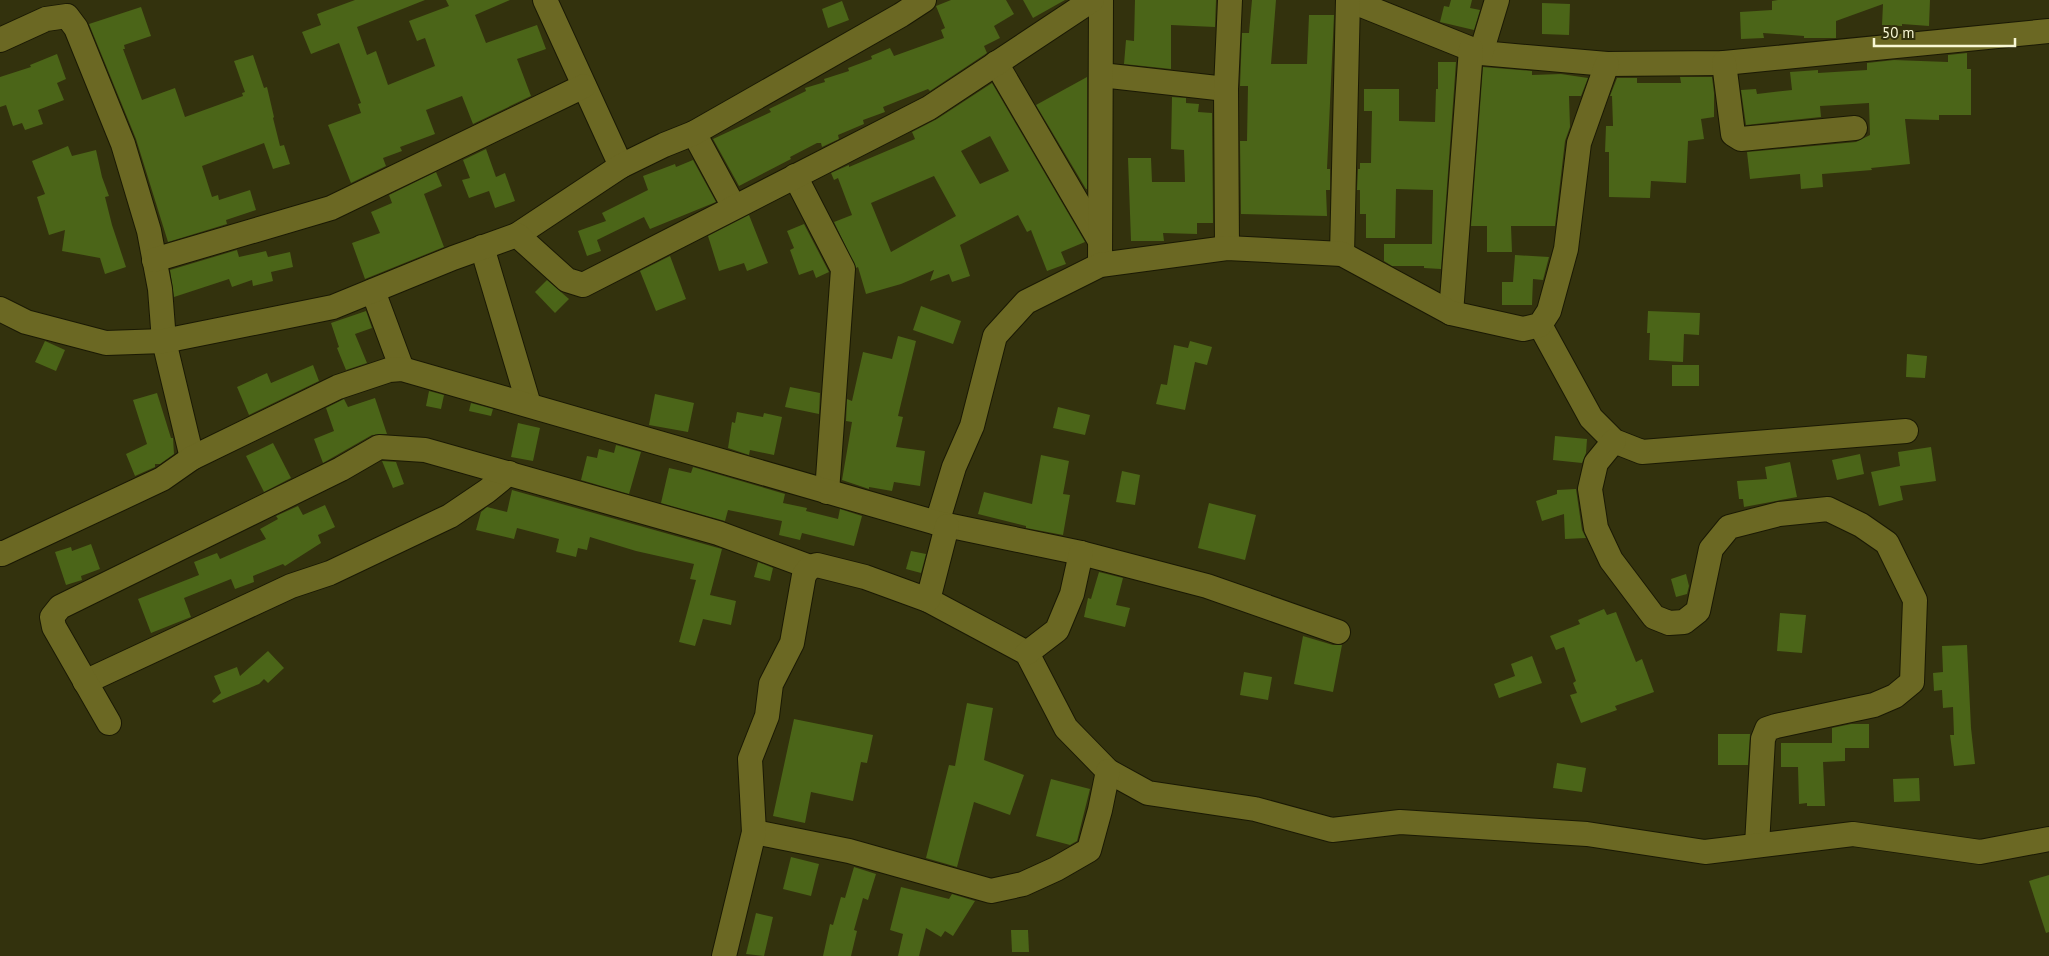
<svg xmlns="http://www.w3.org/2000/svg" width="2049" height="956" viewBox="0 0 2049 956" font-family="'PT Sans',sans-serif">
<style>
.building{fill:#4b6518;fill-rule:evenodd}
.lines{fill:none;stroke-linecap:round;stroke-linejoin:round}
.minor-casing{stroke:#1a1904;stroke-width:26}
.minor{stroke:#6b6823;stroke-width:24}
</style>
<rect width="100%" height="100%" fill="#33320d"/>
<g class="building">
<path d="M355,0H425L357,27L367,55L376,51L388,85L435,66L425,38L417,41L409,21L449,6L446,0H510L475,15L486,43L537,25L546,49L517,59L531,96L473,124L462,96L426,110L435,134L400,147L402,151L383,158L386,166L351,183L328,125L361,113L358,104L361,103L339,43L311,54L302,32L321,25L317,14Z"/>
<path d="M951,0H1006L1014,14L994,26L1000,38L984,46L987,53L930,91L928,89L883,107L885,112L863,120L864,124L838,135L839,139L822,147L821,143H817L790,157L791,159L739,186L713,139L771,112L769,109L806,91L805,88L825,82L824,79L849,71L848,68L872,59L871,56L890,48L894,56L944,38L941,30L945,28L936,6Z"/>
<path d="M1023,0H1065L1033,18Z"/>
<path d="M1135,0H1216L1215,27L1171,25V69L1124,64L1126,40L1134,41Z"/>
<path d="M1252,0H1276L1271,64H1307L1309,15H1334L1327,169H1330V190H1326L1327,216L1241,214L1240,141H1247L1248,86H1240L1242,33H1249Z"/>
<path d="M1451,0H1472L1470,8L1480,10L1474,30L1440,22L1444,6L1449,7Z"/>
<path d="M1778,0H1930L1929,26L1902,24V26L1882,25L1883,4L1836,21V38H1804V36L1763,33L1764,38L1741,39L1740,12L1772,10V1Z"/>
<path d="M842,1L849,20L828,28L822,9Z"/>
<path d="M1542,3L1570,4L1569,35L1542,34Z"/>
<path d="M141,7L151,36L124,45L125,49H123L142,100L175,88L185,117L243,96L242,93L245,92L234,61L253,55L264,88L267,87L274,117L273,118L280,146L284,145L290,164L273,169L264,143L202,166L212,197L218,195L219,200L250,190L256,210L226,220L227,224L168,242L136,139L89,24Z"/>
<path d="M1967,53V69H1971V115H1939V120L1905,119L1910,164L1871,168L1872,170L1822,174L1823,187L1801,189L1800,174L1750,179L1747,152L1856,142L1870,135L1869,103L1820,106L1821,117L1746,125L1741,90L1756,89L1757,94L1792,90L1790,72L1818,70V73L1867,70V63L1894,60L1948,62V55Z"/>
<path d="M57,54L66,79L57,83L64,100L38,110L43,124L25,130L22,123L13,126L6,105L0,107V77L31,67L30,65Z"/>
<path d="M1438,62H1456L1441,269L1424,268V266H1392L1384,261V244H1432L1433,190L1396,189L1395,238H1366V214H1360V190H1357L1358,169H1360V163H1371L1372,111H1364V89H1399V121L1435,122L1436,89H1438Z"/>
<path d="M1483,67L1532,71V75L1561,74L1588,78L1581,96H1569L1570,127L1565,141L1555,226H1511L1512,252H1487V226H1471Z"/>
<path d="M1087,77V189H1086L1036,105Z"/>
<path d="M1680,77H1712L1714,93V117L1701,119L1704,139L1688,141L1686,183L1651,181L1650,198L1609,197V152H1605L1606,126H1613L1612,96H1610L1617,78H1637V83H1681Z"/>
<path d="M992,83L1085,242L1061,252L1066,264L1047,271L1031,230L1027,232L1018,215L960,245L970,276L952,282L949,274L930,281L934,270L901,284L866,294L858,267L856,268L834,222L852,215L838,178L834,180L831,173L849,165V167L915,139L912,132L937,119ZM990,136L1009,171L980,184L961,151ZM934,176L956,216L891,252L871,203Z"/>
<path d="M1172,97L1186,98V103L1199,104L1198,112L1212,113L1213,223H1197V234L1163,233L1164,241H1131L1128,158H1151L1152,182H1185L1184,150L1171,149Z"/>
<path d="M68,146L72,156L96,150L102,177L109,196L105,197L112,225L126,267L105,274L100,258L62,251L65,230L49,235L37,197L45,194L32,161Z"/>
<path d="M486,149L496,177L505,173L515,201L495,208L489,191L469,198L462,180L470,178L463,160Z"/>
<path d="M693,160L716,202L650,229L644,217L597,240L601,251L587,256L578,231L606,221L602,213L648,190L643,176L675,164L676,167Z"/>
<path d="M436,172L442,186L424,194L444,247L365,279L352,243L380,233L371,212L392,203L389,195Z"/>
<path d="M749,215L768,263L747,271L744,263L719,271L708,236Z"/>
<path d="M804,224L829,272L816,278L813,270L799,275L790,250L794,248L787,231Z"/>
<path d="M237,250L239,257L266,251L268,257L290,252L293,267L271,272L273,281L253,286L252,280L232,287L229,279L174,297L170,270Z"/>
<path d="M1515,255L1549,257L1543,280L1533,279L1532,305H1502V282H1513Z"/>
<path d="M670,256L686,299L656,311L640,271Z"/>
<path d="M547,280L569,299L555,313L535,292Z"/>
<path d="M921,306L961,321L953,344L913,330Z"/>
<path d="M366,311L372,328L355,334L367,363L346,370L337,348L339,347L331,323Z"/>
<path d="M1648,311L1700,313L1699,335L1684,334L1683,362L1649,360L1650,333H1647Z"/>
<path d="M898,336L916,341L898,416L903,417L896,447L925,451L920,486L894,482L892,491L869,487V489L842,480L852,422L846,421L847,399L852,401L863,352L892,359Z"/>
<path d="M45,341L65,350L56,371L35,362Z"/>
<path d="M1190,341L1212,347L1207,365L1195,362L1185,410L1156,404L1161,384L1167,385L1174,345L1188,348Z"/>
<path d="M1907,354L1927,356L1925,378L1906,377Z"/>
<path d="M313,365L319,381L249,415L237,387L267,373L271,383Z"/>
<rect x="1672" y="365" width="27" height="21"/>
<path d="M790,387L820,393L819,414L785,407Z"/>
<path d="M429,391L444,395L441,409L426,406Z"/>
<path d="M157,393L171,438H173L174,454L160,464H155V467L135,476L126,454L147,444L133,400Z"/>
<path d="M655,394L694,403L688,432L649,425Z"/>
<path d="M375,398L387,434L372,435L323,463L314,439L334,431L326,408L344,399L348,407Z"/>
<path d="M471,403L493,409L491,416L469,411Z"/>
<path d="M1058,407L1090,415L1085,435L1053,428Z"/>
<path d="M737,412L763,417L764,413L782,417L774,455L750,450L749,455L728,448L732,422L735,423Z"/>
<path d="M518,423L540,428L533,461L511,457Z"/>
<path d="M1555,436L1587,439L1586,453L1582,463L1553,460Z"/>
<path d="M273,443L291,478L264,492L246,456Z"/>
<path d="M616,445L641,452L629,494L581,480L587,456L597,458L599,449L614,453Z"/>
<path d="M1931,447L1936,481L1900,486L1903,500L1879,506L1871,472L1900,466L1898,452Z"/>
<path d="M1860,454L1864,474L1837,480L1832,460Z"/>
<path d="M1041,455L1069,461L1063,494L1070,495L1063,535L1026,528V526L978,514L984,492L1032,504Z"/>
<path d="M382,461L396,462L404,484L393,488Z"/>
<path d="M1790,462L1797,497L1744,507L1743,499H1739L1737,481L1767,479L1765,467Z"/>
<path d="M693,467L785,494L783,503L807,508L806,511L838,519L840,509L862,516L854,546L802,533L800,540L779,535L782,521L728,510L725,521L661,503L669,468L691,473Z"/>
<path d="M1122,471L1140,475L1135,505L1116,502Z"/>
<path d="M1576,489L1582,530L1586,538L1565,539L1564,514L1542,521L1536,501L1557,494V490Z"/>
<path d="M512,490L722,549L710,595L736,601L731,625L703,619L695,646L679,642L696,580L690,579L694,564L636,551L590,537L587,550L578,548L576,557L556,552L559,539L517,528L514,539L476,530L481,512L487,507L507,512Z"/>
<path d="M1209,503L1256,515L1245,560L1198,548Z"/>
<path d="M325,505L335,527L318,535L321,543L285,566L283,564L253,576L254,582L235,589L231,579L184,598L191,617L151,633L138,599L199,575L194,562L217,553L220,559L266,539L260,529L278,519L276,516L298,506L303,515Z"/>
<path d="M91,544L100,569L81,576L82,580L66,585L55,552L71,547L72,551Z"/>
<path d="M911,551L926,554L921,573L906,569Z"/>
<path d="M758,562L773,568L770,581L754,577Z"/>
<path d="M1099,572L1123,578L1116,605L1130,608L1125,627L1084,617L1088,598L1091,599Z"/>
<path d="M1686,574L1689,586L1687,594L1676,597L1671,579Z"/>
<path d="M1604,609L1607,615L1616,612L1636,662L1642,659L1654,692L1615,706L1617,710L1581,723L1570,695L1577,693L1573,683L1576,681L1564,647L1556,650L1550,636L1580,624L1578,620Z"/>
<path d="M1780,613L1806,615L1802,653L1777,651Z"/>
<path d="M1303,636L1333,645H1342L1333,692L1294,684Z"/>
<path d="M1967,645L1971,728L1975,764L1954,766L1950,735H1954L1953,707L1943,708L1942,690L1934,691L1933,673L1943,672L1942,646Z"/>
<path d="M268,651L284,668L268,683L264,679L259,684L214,703L212,701L221,693L214,676L237,667L240,676Z"/>
<path d="M1532,656L1542,683L1499,698L1494,684L1515,676L1511,664Z"/>
<path d="M1244,672L1272,677L1268,700L1240,695Z"/>
<path d="M967,703L993,708L984,760L1024,775L1010,815L974,802L957,867L926,858L949,765L955,766Z"/>
<path d="M794,719L873,735L867,763L861,762L853,801L811,792L805,823L773,816Z"/>
<path d="M1851,724H1869V748H1845V761L1823,762L1825,806H1807V803L1799,804L1798,767H1781V743H1832V728Z"/>
<path d="M1718,734H1750L1748,765H1718Z"/>
<path d="M1557,763L1586,768L1582,792L1553,788Z"/>
<path d="M1919,778L1920,801L1894,802L1893,779Z"/>
<path d="M1051,779L1090,789L1077,841L1070,845L1036,836Z"/>
<path d="M791,857L819,864L811,896L783,889Z"/>
<path d="M854,867L876,874L868,900L863,898L854,930L857,931L851,956H823L830,924L833,925L841,897L845,898Z"/>
<path d="M2049,875V932L2046,933L2029,881Z"/>
<path d="M901,887L949,899L952,894L975,901L953,936L945,931L941,937L926,928L919,956H898L903,934L890,930Z"/>
<path d="M756,913L773,917L764,956L746,954Z"/>
<path d="M1011,930H1028L1029,952H1012Z"/>
</g>
<g class="lines">
<g class="minor-casing">
<g id="minor">
<path d="M545,0L621,166"/>
<path d="M1349,0L1481,53L1607,64L1724,63L2049,31"/>
<path d="M0,40L46,19L67,16L76,28L123,144L149,231L160,289L164,341L192,458"/>
<path d="M1481,53L1497,0"/>
<path d="M996,63L1100,241"/>
<path d="M1724,63L1733,134L1741,139L1855,128"/>
<path d="M1101,75L1226,89"/>
<path d="M694,133L734,207"/>
<path d="M795,176L843,269L827,492"/>
<path d="M517,235L621,166L664,145L694,133L901,15L924,0"/>
<path d="M482,247L529,405"/>
<path d="M1227,248L1226,89L1230,0"/>
<path d="M1342,254L1348,0"/>
<path d="M154,260L331,208L584,86"/>
<path d="M1100,265L1101,0"/>
<path d="M373,291L402,369"/>
<path d="M0,309L26,322L106,343L164,341L333,307L453,258L517,235L567,280L583,285L929,108L1092,0"/>
<path d="M1451,313L1471,49"/>
<path d="M1540,325L1591,418L1614,441L1642,452L1906,431"/>
<path d="M1614,441L1596,463L1590,489L1596,528L1611,560L1654,617L1669,623L1684,622L1698,611L1711,549L1729,527L1779,514L1828,509L1861,525L1887,543L1915,600L1912,682L1895,696L1874,705L1776,726L1767,729L1763,739L1757,845"/>
<path d="M937,523L954,467L972,426L995,336L1026,302L1100,265L1227,248L1342,254L1451,313L1523,329L1540,325L1549,311L1566,249L1579,143L1607,64"/>
<path d="M0,553L2,554L162,479L192,458L338,387L389,370L402,369L937,523L1081,553L1207,586L1338,632"/>
<path d="M928,600L1027,653L1066,728L1108,771L1148,793L1255,809L1332,830L1400,822L1587,834L1705,852L1853,834L1980,852L2049,839"/>
<path d="M1027,653L1057,630L1072,594L1081,553"/>
<path d="M85,682L291,586L330,573L450,516L487,491L509,473"/>
<path d="M109,723L54,627L52,617L60,607L341,469L379,447L425,450L718,533L810,567"/>
<path d="M754,832L849,851L991,891L1023,884L1056,869L1089,850L1100,810L1108,771"/>
<path d="M724,956L754,832L750,759L767,716L771,684L792,643L804,575L810,567L817,565L865,577L928,600L947,526"/>
</g>
</g>
<use href="#minor" class="minor"/>
</g>
<path d="M1874 38v8h141v-8" fill="none" stroke="#f8f7d5" stroke-width="2.5"/>
<text x="1882" y="38" font-size="15" fill="#f8f7d5" stroke="#33320d" stroke-width="4" paint-order="stroke">50 m</text>
</svg>
